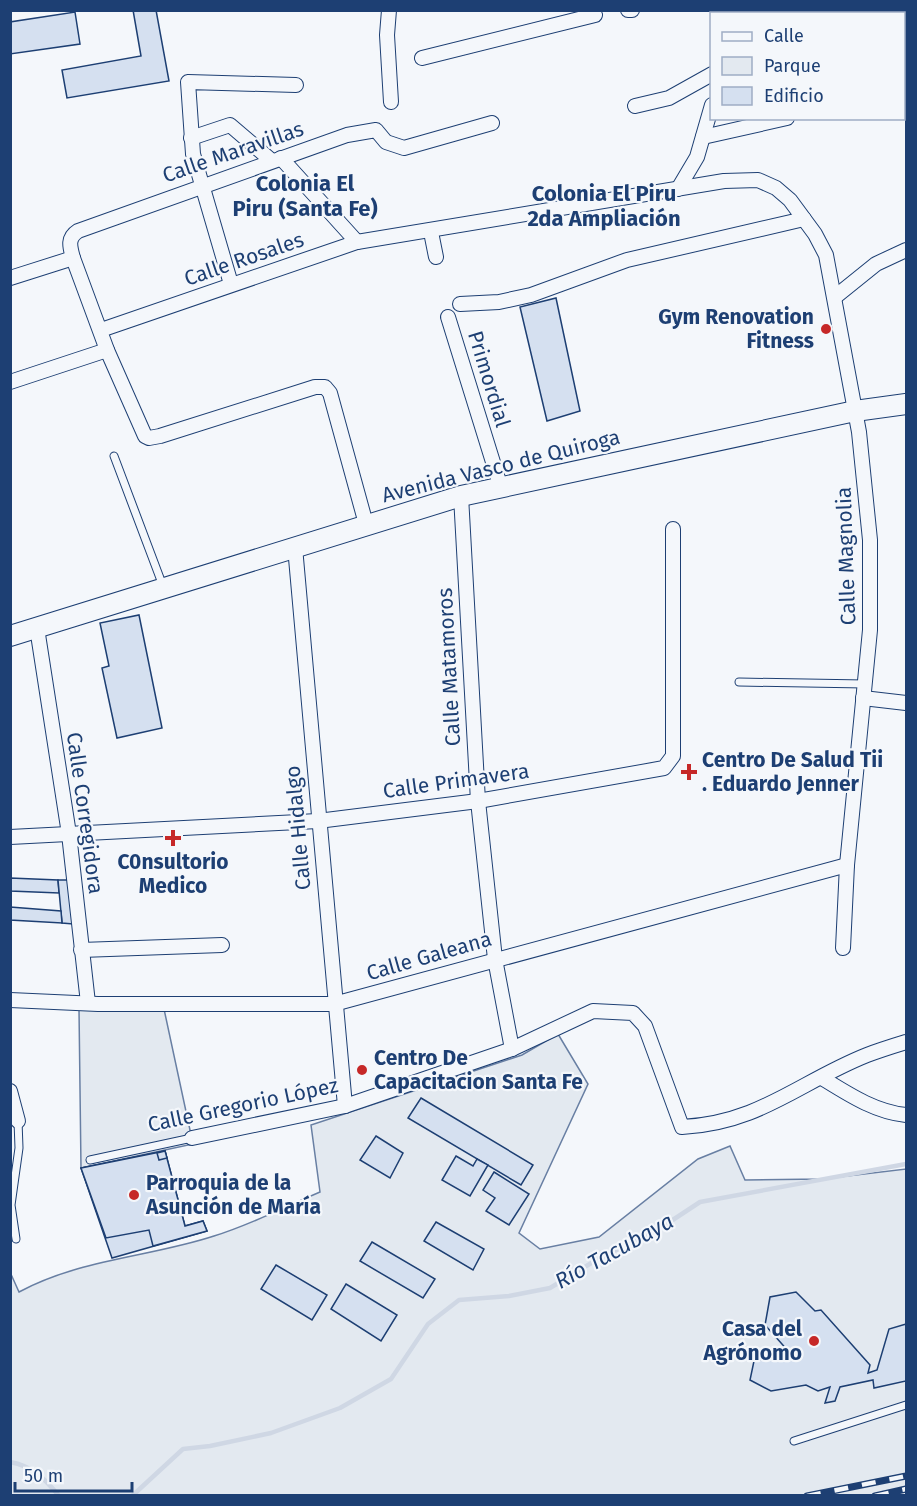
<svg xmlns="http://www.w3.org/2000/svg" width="917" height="1506" viewBox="0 0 917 1506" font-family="'Fira Sans',sans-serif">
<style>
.green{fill:#e3e9f0;stroke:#687fa3;stroke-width:1.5}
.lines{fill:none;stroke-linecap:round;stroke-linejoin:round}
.stream{stroke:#cfd7e4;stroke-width:4.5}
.building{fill:#d5e0f0;stroke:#1d3f73;stroke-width:1.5}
.lane-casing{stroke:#1d3f73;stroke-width:9}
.street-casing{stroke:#1d3f73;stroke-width:16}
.secondary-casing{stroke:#1d3f73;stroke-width:22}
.lane{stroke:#f4f7fb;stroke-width:7}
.street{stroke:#f4f7fb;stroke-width:14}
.secondary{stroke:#f4f7fb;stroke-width:20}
.rail-casing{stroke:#1d3f73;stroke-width:7}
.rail{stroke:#f4f7fb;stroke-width:4.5;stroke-dasharray:14;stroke-linecap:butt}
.poi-dot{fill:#c62828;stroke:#f4f7fb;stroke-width:2}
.labels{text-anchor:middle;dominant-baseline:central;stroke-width:4.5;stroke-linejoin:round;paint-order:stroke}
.street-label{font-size:21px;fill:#1d3f73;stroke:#f4f7fb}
.poi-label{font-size:21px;font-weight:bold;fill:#1d3f73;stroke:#f4f7fb;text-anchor:start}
.neighbourhood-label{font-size:22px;font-weight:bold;fill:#1d3f73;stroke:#f4f7fb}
.water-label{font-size:22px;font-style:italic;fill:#1d3f73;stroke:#f4f7fb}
</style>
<rect width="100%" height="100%" fill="#f4f7fb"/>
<g class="green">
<path d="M79,1009H164L193,1144L81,1168Z"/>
<path d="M558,1034L588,1084L519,1233L540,1249L599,1237L698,1159L730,1146L745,1180L822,1179L906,1169V1495H11L10,1272L19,1292C80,1259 150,1257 214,1236C250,1225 285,1207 320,1192L311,1125L522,1055Z"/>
</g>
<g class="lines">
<g class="stream">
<path d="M10,1462C33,1466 45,1479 59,1496"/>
<path d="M132,1496L183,1449L210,1446L271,1433L340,1408L391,1379L428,1324L459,1300L509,1296L550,1288L598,1259L659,1229L700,1202L906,1164"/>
</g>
</g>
<g class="building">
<path d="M133,10H156L169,81L67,98L62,70L141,56Z"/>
<path d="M75,12L80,44L10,54V22Z"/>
<path d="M556,298L580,411L547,421L520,307Z"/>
<path d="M139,615L162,728L117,738L102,668L109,666L100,623Z"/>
<path d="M10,878L58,880L59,893L10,891Z"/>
<path d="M58,880H70L73,924L62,923Z"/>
<path d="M10,907L61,911L62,923L10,920Z"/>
<path d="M421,1098L533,1165L521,1185L408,1118Z"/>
<path d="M376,1136L403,1153L390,1178L360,1160Z"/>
<path d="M165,1151L185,1226L203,1221L207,1231L112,1258L81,1168Z"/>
<path d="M165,1151L185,1226L203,1221L207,1231L153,1246L149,1230L106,1238L81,1168Z"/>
<path d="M165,1151L167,1158L159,1160L157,1153Z"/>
<path d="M456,1156L473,1166L477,1159L488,1165L470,1196L442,1180Z"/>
<path d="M494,1172L529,1194L509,1225L486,1211L495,1198L483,1190Z"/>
<path d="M436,1222L484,1249L473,1270L424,1241Z"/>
<path d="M372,1242L435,1279L423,1298L360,1261Z"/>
<path d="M276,1265L327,1295L312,1320L261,1289Z"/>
<path d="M346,1284L397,1315L381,1341L331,1309Z"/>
<path d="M796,1292L815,1311L821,1310L870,1365L868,1373L877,1370L889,1329L906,1324V1381L874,1388L873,1380L840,1387L835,1401L825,1403L830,1387L818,1391L806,1385L771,1391L750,1380L754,1361L790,1353L765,1325L770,1297Z"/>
</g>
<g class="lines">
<g class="lane-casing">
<g id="lane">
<path d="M114,456L163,586"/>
<path d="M739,682L865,684"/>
<path d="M90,1160L192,1138"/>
<path d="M16,1239L11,1205L19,1148L18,1121"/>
<path d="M794,1441L906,1405"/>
</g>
</g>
<g class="street-casing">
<g id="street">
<path d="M389,10L387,35L391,102"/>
<path d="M628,10H632"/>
<path d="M904,25H906"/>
<path d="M422,58L595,15"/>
<path d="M635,106L669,98L712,74"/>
<path d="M703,137L787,118"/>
<path d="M191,138L230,125L272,161"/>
<path d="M281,158L357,242"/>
<path d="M678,189L697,157L712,105"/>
<path d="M431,232L436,257"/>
<path d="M10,278L73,258"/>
<path d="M231,284L193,154L188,82L296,85"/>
<path d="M835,297L876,264L906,250"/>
<path d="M460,304L499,302L531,295L627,260L804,219"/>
<path d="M448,317L501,488"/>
<path d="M101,330L357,242L724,181L758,180L776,188L790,200L815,234L826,255L859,432L870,540V630L847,865L843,948"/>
<path d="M10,382L107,350"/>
<path d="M461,496L478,801L495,959L512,1049"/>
<path d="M366,524L330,393L325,387H315L160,436L149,438L145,436L107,350L73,258C70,247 67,238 78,231L347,135L376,130L386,142L404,148L492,123"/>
<path d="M295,547L345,1106"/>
<path d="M37,628L69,834L88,1003"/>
<path d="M863,698L906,703"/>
<path d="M10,837L318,821L478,801L664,768L673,756V529"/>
<path d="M81,950L222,945"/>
<path d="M10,1000L98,1004H334L847,865"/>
<path d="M822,1078C848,1094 875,1112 906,1115"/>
<path d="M10,1091L18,1121"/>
<path d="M192,1138L345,1106L512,1049L593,1011L633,1013L645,1026L682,1127C760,1123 799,1082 867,1055C880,1050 893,1046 906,1042"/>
</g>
</g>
<g class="secondary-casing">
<path id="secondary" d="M10,636L461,496L855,411L906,404"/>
</g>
<use href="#lane" class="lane"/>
<use href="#street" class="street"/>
<use href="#secondary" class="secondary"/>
<g class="rail-casing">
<g id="rail">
<path d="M807,1496L906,1476"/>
<path d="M875,1496L906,1489"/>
</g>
</g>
<use href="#rail" class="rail"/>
</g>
<g class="poi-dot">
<circle cx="826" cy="329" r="6"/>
<path d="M686 763h6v6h6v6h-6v6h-6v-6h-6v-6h6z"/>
<path d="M170 829h6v6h6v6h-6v6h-6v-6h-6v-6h6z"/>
<circle cx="362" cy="1070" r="6"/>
<circle cx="134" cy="1195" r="6"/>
<circle cx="814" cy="1341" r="6"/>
</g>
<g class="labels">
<g class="street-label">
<text transform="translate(233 152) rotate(-19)">Calle Maravillas</text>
<text transform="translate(244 259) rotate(-19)">Calle Rosales</text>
<text transform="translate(489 379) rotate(73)">Primordial</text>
<text transform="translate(501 466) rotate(-14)">Avenida Vasco de Quiroga</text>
<text transform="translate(846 556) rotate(-92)">Calle Magnolia</text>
<text transform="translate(449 667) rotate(-93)">Calle Matamoros</text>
<text transform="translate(456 781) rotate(-8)">Calle Primavera</text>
<text transform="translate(85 813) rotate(82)">Calle Corregidora</text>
<text transform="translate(298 828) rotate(-95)">Calle Hidalgo</text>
<text transform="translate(429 956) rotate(-16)">Calle Galeana</text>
<text transform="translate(243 1105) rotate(-12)">Calle Gregorio López</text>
</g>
<g class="poi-label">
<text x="814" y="317" text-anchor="end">Gym Renovation<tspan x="814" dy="24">Fitness</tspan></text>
<text x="702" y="760">Centro De Salud Tii<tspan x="702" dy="24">. Eduardo Jenner</tspan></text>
<text x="173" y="862" text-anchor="middle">C0nsultorio<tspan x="173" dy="24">Medico</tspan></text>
<text x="374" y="1058">Centro De<tspan x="374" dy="24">Capacitacion Santa Fe</tspan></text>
<text x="146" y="1183">Parroquia de la<tspan x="146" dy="24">Asunción de María</tspan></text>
<text x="802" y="1329" text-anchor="end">Casa del<tspan x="802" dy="24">Agrónomo</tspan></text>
</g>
<g class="neighbourhood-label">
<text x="305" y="183">Colonia El<tspan x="305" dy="25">Piru (Santa Fe)</tspan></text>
<text x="604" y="193">Colonia El Piru<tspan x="604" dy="25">2da Ampliación</tspan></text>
</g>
<g class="water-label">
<text transform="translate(614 1251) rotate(-29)">Río Tacubaya</text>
</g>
</g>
<rect width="917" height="1506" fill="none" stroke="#1d3f73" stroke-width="24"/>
<rect x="710" y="12" width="195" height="108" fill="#f4f7fb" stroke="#9eadc5" stroke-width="1.5"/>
<rect x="722" y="32" width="30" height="9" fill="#f4f7fb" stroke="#9eadc5" stroke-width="1.5"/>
<text x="764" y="42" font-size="18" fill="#1d3f73">Calle</text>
<rect x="722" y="57" width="30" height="18" fill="#e3e9f0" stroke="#9eadc5" stroke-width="1.5"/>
<text x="764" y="72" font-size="18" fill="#1d3f73">Parque</text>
<rect x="722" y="87" width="30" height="18" fill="#d5e0f0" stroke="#9eadc5" stroke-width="1.5"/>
<text x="764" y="102" font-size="18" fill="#1d3f73">Edificio</text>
<path d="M15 1482v9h117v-9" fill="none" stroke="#1d3f73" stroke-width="3"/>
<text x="24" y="1482" font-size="18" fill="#1d3f73" stroke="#f4f7fb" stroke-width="4.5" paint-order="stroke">50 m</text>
</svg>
